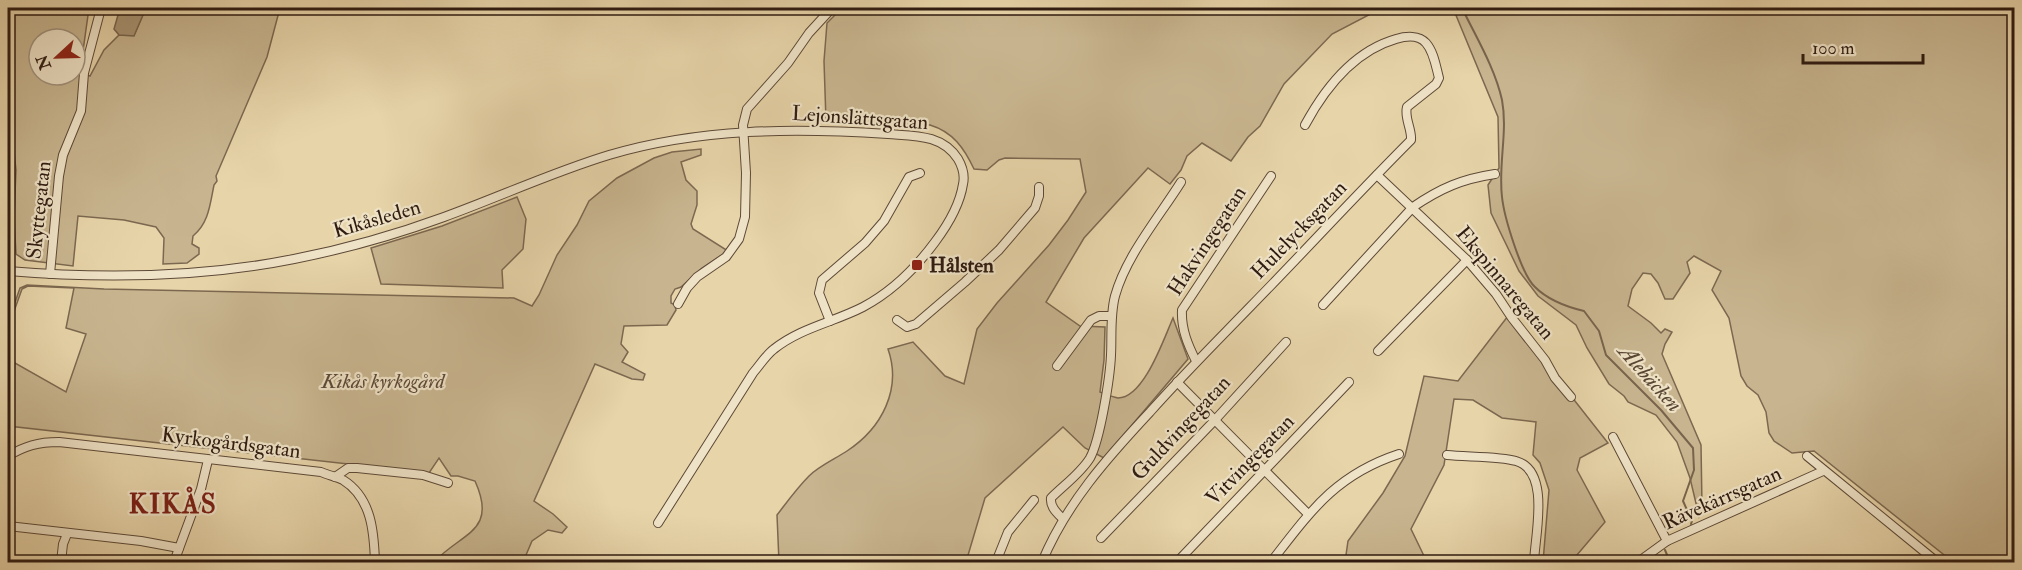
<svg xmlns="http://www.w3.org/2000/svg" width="2022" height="570" viewBox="0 0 2022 570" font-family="'IM FELL Double Pica',serif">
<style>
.green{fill:#c8b58f;stroke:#7c6850;stroke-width:1.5}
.water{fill:#a89575;stroke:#78644d;stroke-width:1.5}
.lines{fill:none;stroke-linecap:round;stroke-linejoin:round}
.stream{stroke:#78644d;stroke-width:2}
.minor-casing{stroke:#5d4937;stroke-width:10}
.minor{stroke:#efe3c7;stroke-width:8}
.poi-dot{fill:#8f2418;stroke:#efe3c7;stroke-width:2}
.labels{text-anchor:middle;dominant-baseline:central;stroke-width:4.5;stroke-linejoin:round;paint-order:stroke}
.street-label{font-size:21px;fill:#2f1b11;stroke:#efe3c7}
.poi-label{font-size:21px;font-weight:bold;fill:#2f1b11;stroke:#efe3c7;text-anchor:start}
.park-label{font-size:21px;font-style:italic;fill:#5d4937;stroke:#efe3c7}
.water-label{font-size:22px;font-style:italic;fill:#594634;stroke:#efe3c7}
.district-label{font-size:27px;font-weight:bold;letter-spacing:1.5px;fill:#7a1f14;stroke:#efe3c7}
</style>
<rect width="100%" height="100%" fill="#e7d4a9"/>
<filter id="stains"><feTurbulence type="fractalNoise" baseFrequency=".00333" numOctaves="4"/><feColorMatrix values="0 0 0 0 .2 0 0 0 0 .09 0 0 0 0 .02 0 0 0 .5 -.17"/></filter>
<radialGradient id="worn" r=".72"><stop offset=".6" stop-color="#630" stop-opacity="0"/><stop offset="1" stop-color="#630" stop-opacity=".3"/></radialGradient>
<g class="green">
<path d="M8,8H89L81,65L75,66V39H39V75H75V71L90,76L104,50L119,35H134L146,8H280L267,57L216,176L217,181L214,185C210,204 209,223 193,236L192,244L199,248V254L187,263L163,264L164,238L156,227L124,220L78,216L73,266L25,260L16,254L14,217L16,170L8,95Z"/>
<path d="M842,8H1382L1332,34L1284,84L1260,126L1248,137L1231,161L1202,143L1187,156L1181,170L1170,184L1148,168L1084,238L1046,302L1080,326L1105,327L1104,360L1100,392C1105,394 1112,397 1118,398C1144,398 1164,338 1173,318L1188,359L1104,458L1085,448L1063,427L985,498L966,562H779L777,515C787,502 797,488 809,476C819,466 835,459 847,451C882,428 902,389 888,349L913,342L945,376L964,384L977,329L997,303L1049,245L1068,220L1086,192L1080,159L1005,158L999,160L987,170L974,169C964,148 953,132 930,125L826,121L824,61L827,23Z"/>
<path d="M1453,8H2014V562H1953L1814,451L1792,453L1774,441L1769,433L1766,412L1758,395L1747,386L1741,376L1729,318L1712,290L1721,271L1694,256L1687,262L1690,273L1673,299H1665L1658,283L1651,274L1643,273L1632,289L1628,306L1651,323L1661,333L1665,329L1672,332L1665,344L1662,354L1701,445L1702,506L1699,516L1690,478L1677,442L1656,415L1628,402L1624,396L1609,384L1587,348L1576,325L1538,296L1519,271L1491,213L1488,185L1499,168L1498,117Z"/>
<path d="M701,149V155L681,162L686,180L697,191V205L691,224L693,229L728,251L702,268L681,287L675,289L671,296V303L675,305L676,310L667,325L624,326L621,344L628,352L622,362L645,374L643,380L632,379L595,364L534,501L553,514L567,527L562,533L548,530L532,541L523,562H434C462,532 498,532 475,481L458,476H451L439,458L429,473L8,426V359L66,392L86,334L66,328L74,288L28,286L22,289L8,328V322L20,288L27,285L104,289L514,298L532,306L539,295L557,255L577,225L589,201L617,178L654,158L672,152Z"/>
<path d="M517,197L526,219L523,249L502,270L503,288L381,284L371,248L442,226Z"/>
<path d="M1508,316L1608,443L1580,458L1577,470L1605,522L1571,562H1543L1549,490L1540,463L1533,455L1536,422L1502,418L1473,400L1454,399L1444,465L1411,529L1426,560L1424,562H1345L1348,541L1383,493L1405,456L1424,376L1458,381Z"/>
</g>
<path class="water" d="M120,8H146L134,36L119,35L114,29Z"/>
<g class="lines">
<g class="stream">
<path d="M1462,8C1476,37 1495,68 1502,100C1508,132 1498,165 1502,197C1504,216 1521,274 1535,287C1548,300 1567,307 1584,311L1599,331L1606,355L1661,410L1693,448L1694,470L1683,501L1692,521L1691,524"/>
<path d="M1665,550L1670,562"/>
</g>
<g class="minor-casing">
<g id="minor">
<path d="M1377,175L1467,260L1496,294L1512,318L1545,360L1555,378L1571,397"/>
<path d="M8,271C103,279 199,278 294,259C345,249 395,235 444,217C499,197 553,172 609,155C700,128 794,128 888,134C914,136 942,134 958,159C962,166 965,175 963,184C960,204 947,226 935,242C915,269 893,291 863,307C834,322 800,328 774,349C766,355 760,365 753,373L658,523"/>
<path d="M50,274L59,176L63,155L81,111L84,73L100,12"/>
<path d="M678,304L687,288L697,277L726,257L739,239L745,217L746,173L743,125L747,109L788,63L809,33L832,8"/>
<path d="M1323,305L1413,207C1441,188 1462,179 1495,174"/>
<path d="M897,320L907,327L916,324L965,282L999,250L1035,208L1039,196V187"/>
<path d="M830,321L819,293L822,280L865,243L884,221L909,177L920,173"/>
<path d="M1378,351L1467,260"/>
<path d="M1196,361C1188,345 1181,329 1182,310L1271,176"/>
<path d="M1057,366L1091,320L1099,316H1112"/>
<path d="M1177,382L1308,514"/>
<path d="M1613,437L1667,541"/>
<path d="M1447,455C1465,457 1500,456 1516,461C1551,471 1535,535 1534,562"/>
<path d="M8,456C25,446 38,442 59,442L321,472C328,475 337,477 343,480C372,498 374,533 375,562"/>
<path d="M1807,456L1937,562"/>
<path d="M335,477L348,468H357L423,475L448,483"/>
<path d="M1063,519C1057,513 1050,507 1051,498C1064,485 1081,473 1090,458C1100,440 1110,378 1111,355C1112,336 1110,315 1115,296C1126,256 1159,217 1181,182"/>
<path d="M8,526L141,541L179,548"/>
<path d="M1101,538L1214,421L1286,342"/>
<path d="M61,562L63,544L67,534"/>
<path d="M174,562L201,489L208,460"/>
<path d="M996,562L1008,532L1034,500"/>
<path d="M1042,562C1066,504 1107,458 1150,412C1182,376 1216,342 1250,307C1304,252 1356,195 1411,140C1412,129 1404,118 1407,107L1436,84L1439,78C1436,67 1434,52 1426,43C1419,35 1406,36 1396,39C1354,51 1325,88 1305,125"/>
<path d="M1177,562L1349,382"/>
<path d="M1271,562C1310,512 1335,475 1399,454"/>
<path d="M1638,562L1667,541L1823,471"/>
</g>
</g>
<use href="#minor" class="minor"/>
</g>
<rect class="poi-dot" x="911" y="259" width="12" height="12" rx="3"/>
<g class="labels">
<g class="street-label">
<text transform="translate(860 118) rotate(4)">Lejonslättsgatan</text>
<text transform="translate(39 210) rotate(-84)">Skyttegatan</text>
<text transform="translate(377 219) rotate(-16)">Kikåsleden</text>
<text transform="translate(1299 230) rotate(-46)">Hulelycksgatan</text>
<text transform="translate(1207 241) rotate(-57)">Hakvingegatan</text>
<text transform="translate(1505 283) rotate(50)">Ekspinnaregatan</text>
<text transform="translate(1181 428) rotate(-47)">Guldvingegatan</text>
<text transform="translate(231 443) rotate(7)">Kyrkogårdsgatan</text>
<text transform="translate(1250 460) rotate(-46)">Vitvingegatan</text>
<text transform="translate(1722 498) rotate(-24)">Rävekärrsgatan</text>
</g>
<g class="poi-label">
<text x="929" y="265">Hålsten</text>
</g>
<g class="park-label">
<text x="383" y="381">Kikås kyrkogård</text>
</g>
<g class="water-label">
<text transform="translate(1650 378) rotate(48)">Alebäcken</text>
</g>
<g class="district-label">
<text x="173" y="504">KIKÅS</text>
</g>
</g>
<rect width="2022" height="570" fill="none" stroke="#e7d4a9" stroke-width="30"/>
<rect x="9" y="9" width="2004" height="552" fill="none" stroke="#2f1b11" stroke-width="3"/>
<rect x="15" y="15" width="1992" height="540" fill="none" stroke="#2f1b11" stroke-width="1.5"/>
<g transform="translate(57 57) rotate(248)"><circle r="28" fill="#efe3c7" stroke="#a2937e" stroke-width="1.5"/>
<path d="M0-4.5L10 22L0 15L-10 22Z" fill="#8f2418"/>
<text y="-9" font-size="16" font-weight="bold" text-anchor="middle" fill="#2f1b11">N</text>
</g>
<path d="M1803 54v9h120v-9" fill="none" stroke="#2f1b11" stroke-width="3"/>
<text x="1812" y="54" font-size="18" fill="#2f1b11" stroke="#efe3c7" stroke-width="4.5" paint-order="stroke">100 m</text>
<rect width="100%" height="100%" filter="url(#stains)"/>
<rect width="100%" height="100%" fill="url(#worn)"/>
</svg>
